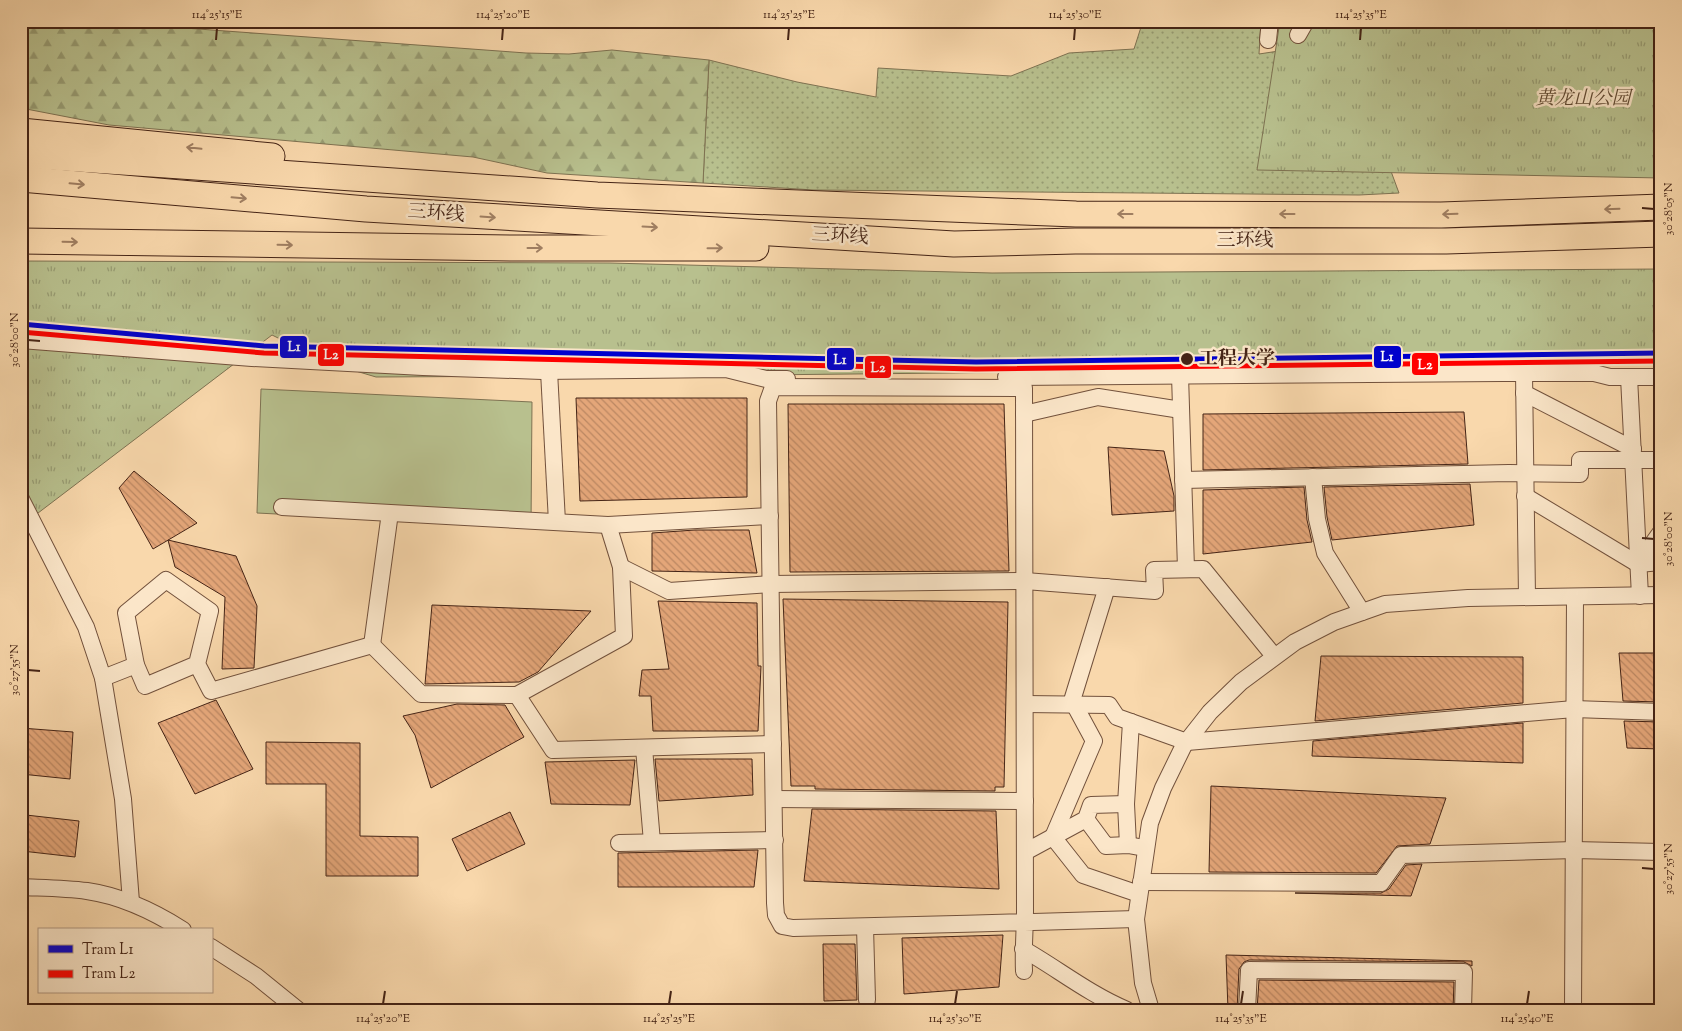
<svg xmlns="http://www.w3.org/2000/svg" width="1682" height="1031" viewBox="0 0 1682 1031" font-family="'Sorts Mill Goudy','Noto Serif SC',serif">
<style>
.grass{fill:url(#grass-dots);stroke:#7e7252}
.forest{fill:url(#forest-firs);stroke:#7e7252}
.park{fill:url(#park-tufts);stroke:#7e7252}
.pitch{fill:#b8c08e;stroke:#7e7252}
.building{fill:url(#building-back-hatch);stroke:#452416}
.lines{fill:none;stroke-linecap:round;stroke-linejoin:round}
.minor-casing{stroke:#72513c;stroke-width:18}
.highway-casing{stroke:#452416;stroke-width:27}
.minor{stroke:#fbe6c9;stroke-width:16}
.highway{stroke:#f9d8ac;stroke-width:25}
.tram-1-casing{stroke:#fbe6c9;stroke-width:9}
.tram-2-casing{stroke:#fbe6c9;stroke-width:9}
.tram-1{stroke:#0000cd;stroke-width:5}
.tram-2{stroke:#f00;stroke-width:5}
.oneway{stroke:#9f7e61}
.ticks{fill:none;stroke:#452416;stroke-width:2}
.stop-dot{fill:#452416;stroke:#fbe6c9;stroke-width:2}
.labels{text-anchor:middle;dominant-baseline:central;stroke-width:5;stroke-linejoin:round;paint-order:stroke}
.park-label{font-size:19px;font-style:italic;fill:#624b34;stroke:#fbe6c9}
.street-label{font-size:19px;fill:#452416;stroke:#fbe6c9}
.stop-label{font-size:19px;font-weight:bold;fill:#452416;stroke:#fbe6c9;text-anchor:start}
.line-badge{stroke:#fbe6c9;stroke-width:2}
.badge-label{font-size:14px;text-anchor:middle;font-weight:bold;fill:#fff}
.neatline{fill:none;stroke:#452416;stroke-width:2}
.ticks-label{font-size:12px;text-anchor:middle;fill:#452416}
</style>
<defs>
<pattern id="grass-dots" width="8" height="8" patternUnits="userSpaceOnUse" patternTransform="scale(1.25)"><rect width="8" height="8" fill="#b8c08e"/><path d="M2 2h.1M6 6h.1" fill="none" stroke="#979c73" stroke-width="1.8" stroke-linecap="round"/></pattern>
<pattern id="forest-firs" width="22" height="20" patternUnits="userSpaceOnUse" patternTransform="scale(1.25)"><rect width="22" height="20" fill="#b8c08e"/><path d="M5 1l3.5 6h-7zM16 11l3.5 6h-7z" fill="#979c73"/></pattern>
<pattern id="park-tufts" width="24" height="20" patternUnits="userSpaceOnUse" patternTransform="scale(1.25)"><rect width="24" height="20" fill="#b8c08e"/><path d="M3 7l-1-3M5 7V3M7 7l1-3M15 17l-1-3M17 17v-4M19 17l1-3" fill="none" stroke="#979c73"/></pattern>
<pattern id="building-back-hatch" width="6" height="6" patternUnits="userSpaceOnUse" patternTransform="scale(1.25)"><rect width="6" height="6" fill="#e4a679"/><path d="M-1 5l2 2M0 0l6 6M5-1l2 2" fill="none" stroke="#bb8762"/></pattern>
</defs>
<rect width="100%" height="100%" fill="#f9d8ac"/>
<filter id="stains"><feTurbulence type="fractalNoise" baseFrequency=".004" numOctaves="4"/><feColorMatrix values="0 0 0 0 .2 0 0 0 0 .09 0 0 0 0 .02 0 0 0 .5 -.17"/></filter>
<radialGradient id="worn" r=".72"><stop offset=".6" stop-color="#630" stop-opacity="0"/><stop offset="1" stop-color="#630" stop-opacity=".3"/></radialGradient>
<path class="grass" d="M1178,21H1261L1259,54L1292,49L1350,60L1399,193L1359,195L814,190L703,183L709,60L797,82L876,97L878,68L1011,76L1069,53L1134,49L1142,24Z"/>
<path class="forest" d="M21,21H89L526,53L569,54L612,50L709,60L703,183L547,173L473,157L109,125L21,108Z"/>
<g class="park">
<path d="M1280,21H1661V178L1257,170Z"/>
<path d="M21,261L610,263L992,273L1661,269V362L1535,367L755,375L376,377L329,363L272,335L21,526Z"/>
</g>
<path class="pitch" d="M261,389L532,402L531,527L257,513Z"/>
<g class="building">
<path d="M576,398H747V497L580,501Z"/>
<path d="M788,404H1004L1009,571L790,572Z"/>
<path d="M1464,412L1468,464L1203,470V414Z"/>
<path d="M1108,447L1164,451L1174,496V511L1112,515Z"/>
<path d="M134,471L197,523L153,549L119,488Z"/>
<path d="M1470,484L1474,525L1332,540L1327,517L1324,487Z"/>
<path d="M1304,487L1307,520L1312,542L1203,554V490Z"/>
<path d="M695,530H749L757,573L652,571V533Z"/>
<path d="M168,540L236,556L257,606L254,668L222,669L225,597L175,567Z"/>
<path d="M783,599L1008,602L1004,787H995V791L815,789V786H791Z"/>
<path d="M658,601L757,603L758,666H761L758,731H653L651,696H639L642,670L669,669Z"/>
<path d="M432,605L591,611L538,672L519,682L425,684Z"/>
<path d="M1619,653H1661V702L1623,701Z"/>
<path d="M1321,656L1523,657V703L1315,721Z"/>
<path d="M216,700L253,769L195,794L158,723Z"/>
<path d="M457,704L505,705L524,737L431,788L415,735L403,716Z"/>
<path d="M1624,721L1661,722V749L1627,748Z"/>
<path d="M1523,723V763L1312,756L1313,741Z"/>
<path d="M21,728L73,732L70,779L21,774Z"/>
<path d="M266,742L360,743V836L418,837V876H326V784H266Z"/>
<path d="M655,759H752L753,795L659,801Z"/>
<path d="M635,760L630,805L551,804L545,762Z"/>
<path d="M1211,786L1446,798L1430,844L1397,846L1376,873L1209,872Z"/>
<path d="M812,809L996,811L999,889L804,881Z"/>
<path d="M510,812L525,844L467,871L452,839Z"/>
<path d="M26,815L79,821L75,857L22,851Z"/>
<path d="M758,850L754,887H618V853Z"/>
<path d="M1422,864L1411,896L1295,893H1381L1389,889L1406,865Z"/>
<path d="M1003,935L999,987L904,994L902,938Z"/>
<path d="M823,944H855L857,1000L824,1001Z"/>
<path d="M1226,955L1472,961V966L1464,962L1249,960L1244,962L1239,969L1237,1010H1228Z"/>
<path d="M1259,980L1454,982L1453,1010H1257Z"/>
</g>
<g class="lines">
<g class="minor-casing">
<g id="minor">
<path d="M1298,35L1306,21"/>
<path d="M1268,40L1270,21"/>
<path d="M21,340L252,358L423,367L542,371L726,369L766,379H787"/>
<path d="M549,371L557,522"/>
<path d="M1524,373L1527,597"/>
<path d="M1180,375L1186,569"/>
<path d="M1006,377L1502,373H1594L1610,377H1661"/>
<path d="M1629,377L1640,596"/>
<path d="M1524,393L1633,449"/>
<path d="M1024,414L1098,397L1181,410"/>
<path d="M1313,477L1317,519L1325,553L1362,612"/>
<path d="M1183,480L1509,473L1580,474V460H1661"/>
<path d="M1525,496L1638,564L1661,562"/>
<path d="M21,499L86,627L103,678L123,799L131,902"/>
<path d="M282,507L608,525L770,516"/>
<path d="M1638,564L1661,532"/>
<path d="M621,567L669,591L771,584L1025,581L1155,591L1154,570L1203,569L1274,656"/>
<path d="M372,645L421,694L517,695L624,636L621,567L608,525"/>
<path d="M372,645L389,520"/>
<path d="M197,664L145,686L136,665L126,613L166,580L210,611L197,664L211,691L372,645"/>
<path d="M103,678L136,665"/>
<path d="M517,695L553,750L773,744"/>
<path d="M1025,704L1109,705L1117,717L1187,742L1574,709L1661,712"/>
<path d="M1071,704L1107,587"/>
<path d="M1074,704L1094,741L1053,837L1083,875L1139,894"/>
<path d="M644,748L652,842"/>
<path d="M774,799L1025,801"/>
<path d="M1086,819L1106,846L1128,845L1139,847"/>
<path d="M619,843L775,840"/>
<path d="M1128,845L1126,804L1131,722"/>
<path d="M1025,852L1086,819L1091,805L1126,804"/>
<path d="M1141,882L1381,883L1401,855L1574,850L1661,852"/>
<path d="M21,887C43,888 65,888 87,891C122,896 153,911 183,930"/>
<path d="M865,927L867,1000"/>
<path d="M211,947L256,976L298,1010"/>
<path d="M1023,949C1058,969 1089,994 1127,1010"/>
<path d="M1024,971C1023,950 1025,930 1025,910L1024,388L773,387L768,401L775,903L776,915L782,926L793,928C907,926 1022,922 1136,919"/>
<path d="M1151,1010L1143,983L1136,919L1150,823L1163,788L1184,745L1210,712L1241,682L1295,642L1334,622L1385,604L1468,598L1661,595"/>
<path d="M1247,1010L1249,970L1464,972L1463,1010"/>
<path d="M1573,1010L1575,597"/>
</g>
</g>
<g class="highway-casing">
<g id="highway">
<path d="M21,131L272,156"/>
<path d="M21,155L597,195L1076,214L1441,215L1661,207"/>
<path d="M21,179L366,209L954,244L1075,241H1446L1661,234"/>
<path d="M21,241L511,248H756"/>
</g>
</g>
<use href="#minor" class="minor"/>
<use href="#highway" class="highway"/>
<g class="tram-1-casing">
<path id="tram-1" d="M21,324L264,346L976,362L1661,353"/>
</g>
<g class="tram-2-casing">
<path id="tram-2" d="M21,332L264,353L976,369L1661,361"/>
</g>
<use href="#tram-1" class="tram-1"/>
<use href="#tram-2" class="tram-2"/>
</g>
<defs><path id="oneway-shaft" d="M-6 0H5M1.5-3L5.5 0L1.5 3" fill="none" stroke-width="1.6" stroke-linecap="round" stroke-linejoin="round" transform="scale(1.25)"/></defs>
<g class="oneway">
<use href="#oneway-shaft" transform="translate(194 148) rotate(-174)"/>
<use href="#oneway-shaft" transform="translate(77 184) rotate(5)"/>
<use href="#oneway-shaft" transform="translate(239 198) rotate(5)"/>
<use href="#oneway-shaft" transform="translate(1612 209) rotate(178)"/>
<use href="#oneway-shaft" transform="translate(1125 214) rotate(-180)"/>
<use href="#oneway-shaft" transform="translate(1287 214) rotate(-180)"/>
<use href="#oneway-shaft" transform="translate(1450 214) rotate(178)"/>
<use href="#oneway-shaft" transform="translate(488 217) rotate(4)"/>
<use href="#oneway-shaft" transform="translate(650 227) rotate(3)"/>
<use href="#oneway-shaft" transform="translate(70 242) rotate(1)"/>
<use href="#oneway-shaft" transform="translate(285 245) rotate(1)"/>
<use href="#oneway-shaft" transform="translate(535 248)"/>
<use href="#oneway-shaft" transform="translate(715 248) rotate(-1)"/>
</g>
<path class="ticks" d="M216,40L217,28M502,40L503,28M788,40L789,28M1074,40L1075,28M1360,40L1361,28M1642,208L1654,209M28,340L40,341M1642,538L1654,539M28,670L40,671M1642,868L1654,869M383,1004L385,991M669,1004L671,991M955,1004L957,991M1241,1004L1243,991M1527,1004L1529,991"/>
<circle class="stop-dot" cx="1187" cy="359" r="7"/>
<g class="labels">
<g class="park-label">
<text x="1583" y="99">黄龙山公园</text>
</g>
<g class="street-label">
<text transform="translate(436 214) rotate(4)">三环线</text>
<text transform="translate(840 237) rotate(3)">三环线</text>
<text x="1245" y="241">三环线</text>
</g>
<g class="stop-label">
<text x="1199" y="359">工程大学</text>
</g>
</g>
<g class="line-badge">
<rect x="279" y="335" width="29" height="24" rx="5" fill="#0000cd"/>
<rect x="317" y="343" width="28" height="24" rx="5" fill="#f00"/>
<rect x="1373" y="345" width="29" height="24" rx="5" fill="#0000cd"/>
<rect x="826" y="347" width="29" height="24" rx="5" fill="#0000cd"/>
<rect x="1411" y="352" width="28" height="24" rx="5" fill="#f00"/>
<rect x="864" y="355" width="28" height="24" rx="5" fill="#f00"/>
</g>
<g class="badge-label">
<text x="294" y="351">L1</text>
<text x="331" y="359">L2</text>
<text x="1387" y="361">L1</text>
<text x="840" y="364">L1</text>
<text x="1425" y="369">L2</text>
<text x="878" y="372">L2</text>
</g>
<rect width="1682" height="1031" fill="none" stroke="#f9d8ac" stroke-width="55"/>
<rect x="38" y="928" width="175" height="65" fill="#fbe6c9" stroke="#b29881"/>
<rect x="48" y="945" width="25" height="8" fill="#0000cd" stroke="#b29881"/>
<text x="82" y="954" font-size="15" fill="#452416">Tram L1</text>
<rect x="48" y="970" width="25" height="8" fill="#ff0000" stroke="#b29881"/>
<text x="82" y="978" font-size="15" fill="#452416">Tram L2</text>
<rect x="28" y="28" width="1626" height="976" class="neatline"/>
<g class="ticks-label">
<text x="217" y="18">114°25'15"E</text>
<text x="503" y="18">114°25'20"E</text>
<text x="789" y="18">114°25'25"E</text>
<text x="1075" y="18">114°25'30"E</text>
<text x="1361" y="18">114°25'35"E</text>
<text transform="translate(1668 209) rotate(-90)" y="4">30°28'05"N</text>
<text transform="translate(14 340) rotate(-90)" y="4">30°28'00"N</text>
<text transform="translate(1668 539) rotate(-90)" y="4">30°28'00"N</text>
<text transform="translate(14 670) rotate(-90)" y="4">30°27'55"N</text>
<text transform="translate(1668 869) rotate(-90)" y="4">30°27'55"N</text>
<text x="383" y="1022">114°25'20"E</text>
<text x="669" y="1022">114°25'25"E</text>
<text x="955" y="1022">114°25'30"E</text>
<text x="1241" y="1022">114°25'35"E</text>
<text x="1527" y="1022">114°25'40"E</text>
</g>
<rect width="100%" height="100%" filter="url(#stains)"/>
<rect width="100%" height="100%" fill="url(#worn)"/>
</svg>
